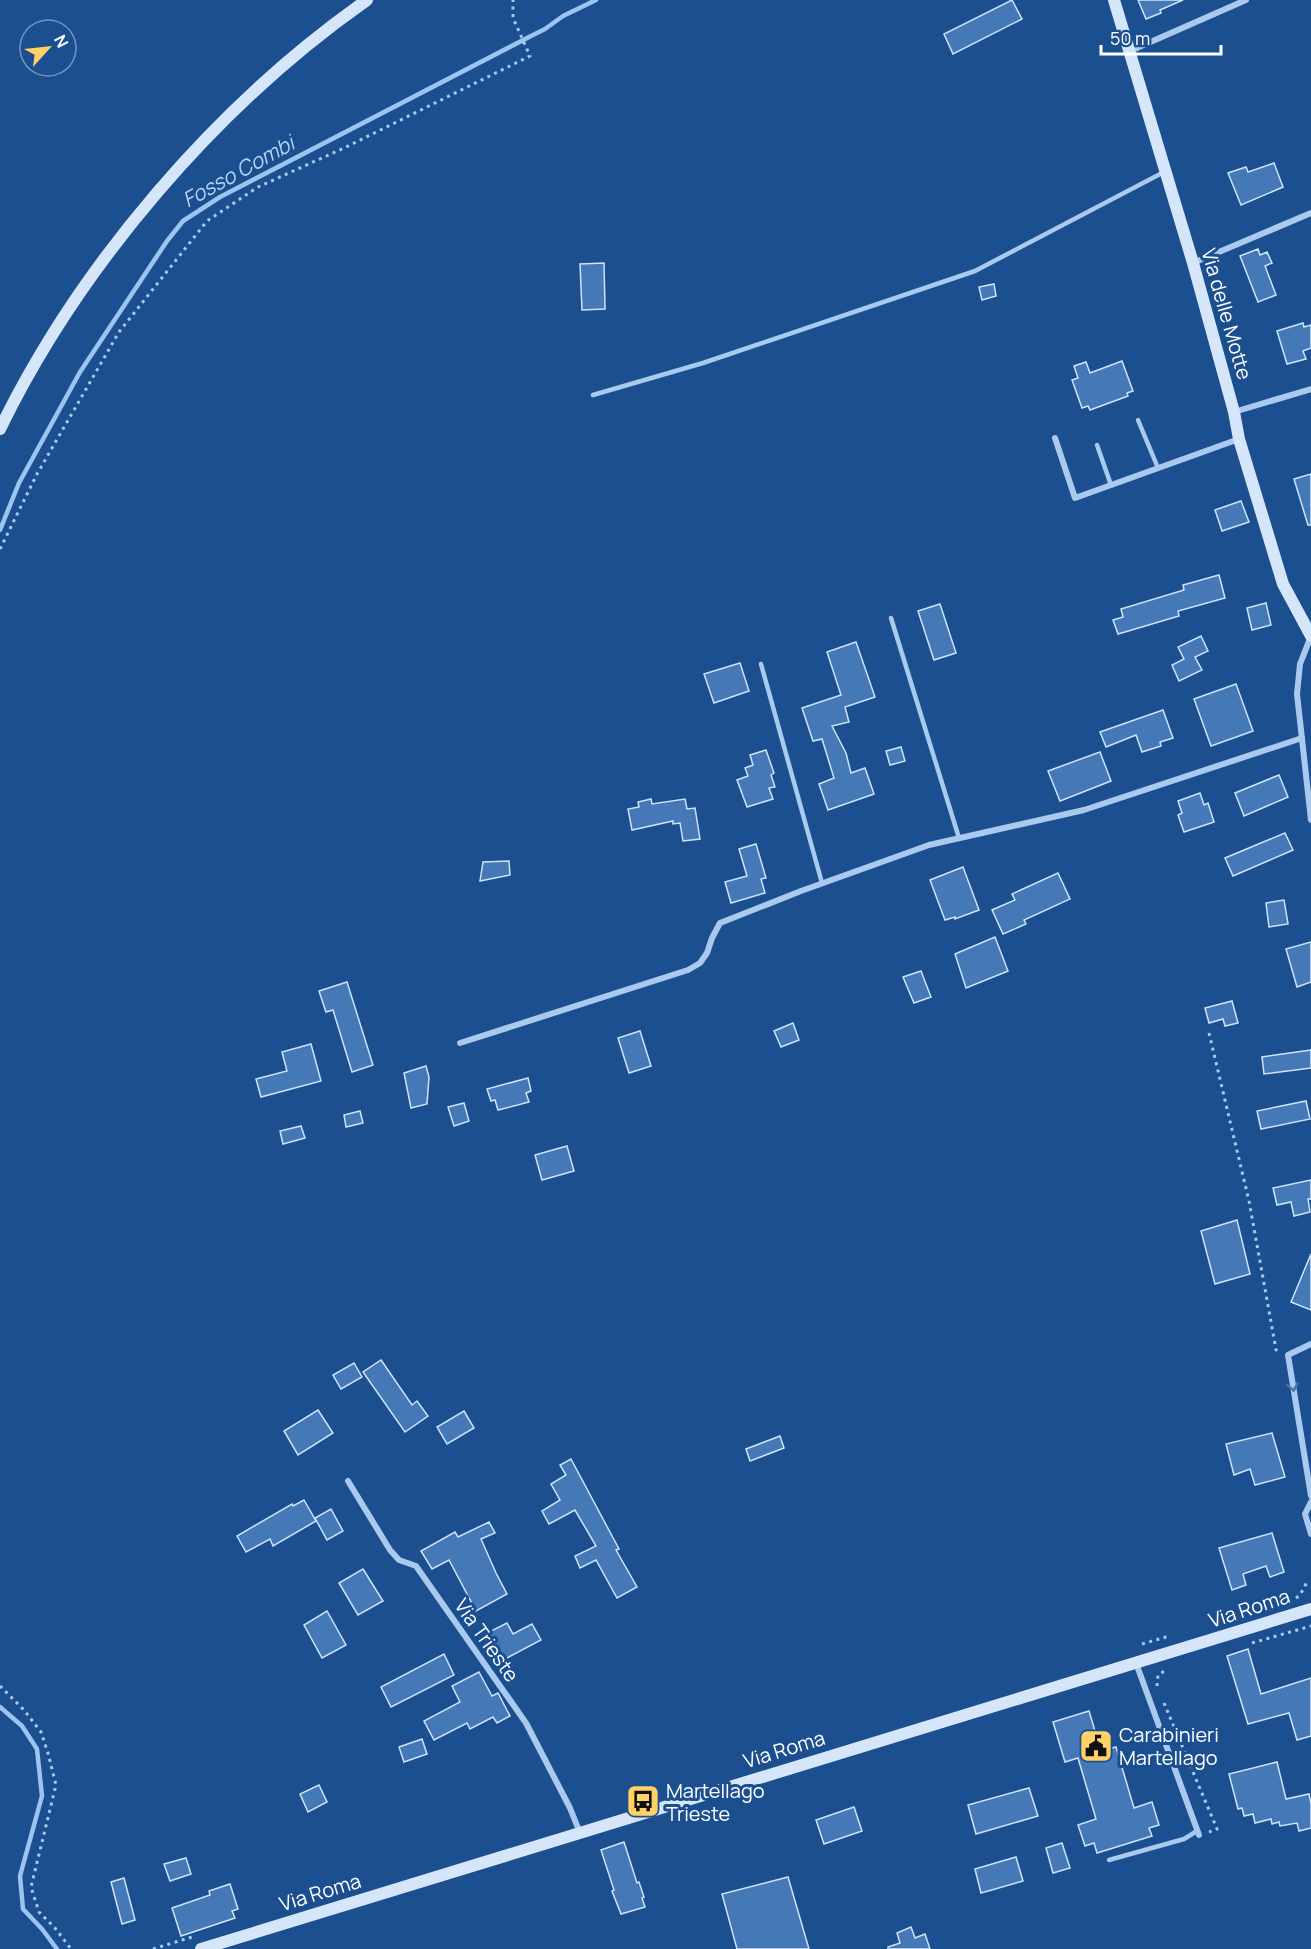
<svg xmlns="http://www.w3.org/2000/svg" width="1311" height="1949" viewBox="0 0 1311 1949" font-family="Manrope,sans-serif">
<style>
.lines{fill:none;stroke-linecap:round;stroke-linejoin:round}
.stream{stroke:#9cc4f0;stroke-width:4.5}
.building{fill:#4478b7;stroke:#cfe3fa;stroke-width:1.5}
.path{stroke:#a9c9ee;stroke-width:3;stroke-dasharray:3 4.5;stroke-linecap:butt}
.lane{stroke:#a9c9ee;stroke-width:4.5}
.street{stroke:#a9c9ee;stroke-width:6}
.secondary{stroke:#d6e6fa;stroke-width:12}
.oneway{stroke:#4674ac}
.labels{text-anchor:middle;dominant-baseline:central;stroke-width:6;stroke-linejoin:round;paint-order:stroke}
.street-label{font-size:20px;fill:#fff;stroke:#1b4f8f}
.poi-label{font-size:20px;fill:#fff;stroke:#1b4f8f;text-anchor:start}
.water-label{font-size:21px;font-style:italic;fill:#b5d3f5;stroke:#1b4f8f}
</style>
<rect width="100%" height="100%" fill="#1b4f8f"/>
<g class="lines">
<g class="stream">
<path d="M0,530L19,483L80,372L167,241L183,221L220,197L531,36L545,29L563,16L596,0"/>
<path d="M0,1707L22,1726L37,1749L42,1796L20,1876L23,1909L42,1929L57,1949"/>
</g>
</g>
<g class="building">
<path d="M1012,0L1022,19L953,54L944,34Z"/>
<path d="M1138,0H1183L1160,10L1161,13L1146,19Z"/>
<path d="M1274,163L1283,187L1241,205L1228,173L1246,167L1248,172Z"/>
<path d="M1258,249L1260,255L1267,252L1272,263L1265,266L1276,295L1258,302L1240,256Z"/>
<path d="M604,263L605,309L582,310L580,264Z"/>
<path d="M994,284L996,296L982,300L979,287Z"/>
<path d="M1303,323L1304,327L1311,325V348L1303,351L1306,359L1287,364L1277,331Z"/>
<path d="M1122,361L1133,391L1127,393L1128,396L1090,410L1088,406L1082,408L1072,380L1078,378L1074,366L1086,362L1090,373Z"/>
<path d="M1311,474V525H1308L1294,479Z"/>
<path d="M1241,501L1249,522L1222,531L1215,510Z"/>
<path d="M1219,575L1225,598L1178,611L1179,616L1118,634L1113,620L1123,617L1121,609L1184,590L1183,585Z"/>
<path d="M1266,603L1271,625L1252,630L1247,608Z"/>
<path d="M940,604L956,653L934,660L918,611Z"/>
<path d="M1201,636L1208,651L1195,657L1202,670L1179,681L1172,665L1184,659L1178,647Z"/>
<path d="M856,642L875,697L845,707L849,722L832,726L846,753L851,773L865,768L874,794L828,810L819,784L834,778L822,739L813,741L802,708L841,695L827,652Z"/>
<path d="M740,663L749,691L714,703L704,674Z"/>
<path d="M1236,684L1253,731L1211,746L1194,699Z"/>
<path d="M1163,710L1173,738L1160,742L1161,746L1142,752L1136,735L1106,747L1100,732Z"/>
<path d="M901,747L905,761L890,765L886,751Z"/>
<path d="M766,750L774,773L771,775L775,787L769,788L773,799L747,807L737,780L748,776L745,768L753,765L750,755Z"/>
<path d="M1100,752L1111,781L1060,801L1048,771Z"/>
<path d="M1279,775L1288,797L1244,816L1235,793Z"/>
<path d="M1200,793L1204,805L1208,803L1214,822L1184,832L1178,815L1182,813L1178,801Z"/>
<path d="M651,799L652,804L685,799L687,809L695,808L700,839L683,841L680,823L673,824V821L632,830L628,809L639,807L638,802Z"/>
<path d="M1285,833L1293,850L1233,876L1225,858Z"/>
<path d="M756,844L766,878L761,879L765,893L731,903L725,882L747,876L739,849Z"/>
<path d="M509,861L510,875L480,881L483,862Z"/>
<path d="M963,867L979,910L955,919V917L945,920L930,880Z"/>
<path d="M1058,873L1070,899L1024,920L1026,924L1003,934L992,910L1015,900L1012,894Z"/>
<path d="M1284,900L1288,924L1269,927L1266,903Z"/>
<path d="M995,937L1008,971L966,988L955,954Z"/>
<path d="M1311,942V982L1297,987L1286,949Z"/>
<path d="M921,971L931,997L914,1003L903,977Z"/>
<path d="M347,982L373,1065L352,1072L333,1010L326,1012L319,991Z"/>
<path d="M1232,1001L1238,1023L1225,1026L1223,1019L1209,1023L1205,1008Z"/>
<path d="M793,1023L799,1040L781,1047L774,1031Z"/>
<path d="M640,1031L651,1066L629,1073L618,1038Z"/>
<path d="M311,1044L321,1081L261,1097L256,1079L287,1071L282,1052Z"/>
<path d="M1311,1050V1068L1264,1074L1262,1057Z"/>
<path d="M426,1066L429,1077L427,1104L411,1108L404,1073Z"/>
<path d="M528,1078L531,1091L526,1093L529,1102L498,1110L495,1100L491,1101L487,1089Z"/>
<path d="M1306,1101L1310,1119L1261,1129L1257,1111Z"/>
<path d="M464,1103L469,1121L454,1126L448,1107Z"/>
<path d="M360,1111L363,1123L346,1127L344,1115Z"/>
<path d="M301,1126L305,1138L283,1144L280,1131Z"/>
<path d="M567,1146L574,1171L542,1180L535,1155Z"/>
<path d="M1311,1180V1199H1308L1310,1212L1294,1216L1291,1202L1277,1205L1273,1188Z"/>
<path d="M1237,1220L1250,1274L1215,1284L1201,1231Z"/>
<path d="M1311,1254V1310L1291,1302Z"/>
<path d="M381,1360L412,1405L417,1401L428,1416L405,1432L363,1372Z"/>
<path d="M354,1363L362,1377L341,1389L333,1375Z"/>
<path d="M318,1410L333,1433L298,1455L284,1431Z"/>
<path d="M464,1411L474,1428L447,1444L437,1427Z"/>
<path d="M1272,1433L1285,1477L1255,1485L1250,1469L1234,1475L1226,1444Z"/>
<path d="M780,1436L784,1448L750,1461L746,1449Z"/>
<path d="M571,1459L619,1549L616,1550L637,1587L617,1598L596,1560L580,1568L575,1556L596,1546L575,1510L549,1524L542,1511L560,1500L551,1484L566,1475L560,1465Z"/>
<path d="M304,1500L316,1521L273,1546L270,1539L246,1552L237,1536L292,1504L293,1506Z"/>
<path d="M331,1509L343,1531L327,1540L315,1518Z"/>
<path d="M489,1522L495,1533L481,1539L496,1573L507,1594L476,1611L449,1560L432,1569L421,1551L455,1532L458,1537Z"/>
<path d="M1272,1533L1284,1572L1270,1577L1266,1566L1243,1574L1246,1585L1232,1590L1219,1548Z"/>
<path d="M363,1569L383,1601L358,1615L339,1583Z"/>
<path d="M327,1611L346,1645L322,1658L304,1625Z"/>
<path d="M507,1623L513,1634L532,1624L541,1640L503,1660L489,1632Z"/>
<path d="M1248,1649L1261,1694L1311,1678V1736L1297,1740L1289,1713L1248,1724L1227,1656Z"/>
<path d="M444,1654L454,1675L391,1707L381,1687Z"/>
<path d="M479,1672L492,1696L498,1693L510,1716L497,1723L493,1717L470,1729L467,1723L434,1740L424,1721L460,1702L452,1686Z"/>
<path d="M1089,1711L1101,1751L1116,1747L1134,1808L1152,1802L1159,1825L1149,1828L1152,1836L1097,1853L1094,1843L1085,1846L1078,1825L1096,1819L1078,1758L1065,1762L1053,1722Z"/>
<path d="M422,1739L427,1754L404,1762L399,1747Z"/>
<path d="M1277,1762L1286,1799L1309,1794L1311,1804V1828L1299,1831L1297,1823L1280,1826L1279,1822L1272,1824L1271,1819L1255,1823L1253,1814L1244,1816L1242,1808L1238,1809L1229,1774Z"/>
<path d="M319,1785L327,1802L308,1812L300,1794Z"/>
<path d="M1029,1788L1038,1816L976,1834L968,1805Z"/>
<path d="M854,1807L862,1831L824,1844L816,1820Z"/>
<path d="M624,1842L637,1883L639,1882L644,1897L642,1898L645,1907L621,1914L612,1891L614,1890L601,1850Z"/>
<path d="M1062,1843L1070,1868L1053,1873L1046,1848Z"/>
<path d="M1016,1857L1023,1881L981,1893L975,1869Z"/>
<path d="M186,1858L191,1874L170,1881L164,1864Z"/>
<path d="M788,1877L809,1949H737L722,1894Z"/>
<path d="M124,1878L135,1920L122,1924L111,1882Z"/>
<path d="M230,1884L238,1909L232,1911L235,1918L181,1936L172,1908L210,1895L209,1891Z"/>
<path d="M911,1927L915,1938L925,1934L930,1949H888V1947L900,1943L897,1933Z"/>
</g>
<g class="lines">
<g class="path">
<path d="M0,549L37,474L119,332L207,221L258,187L344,148L530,56L513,18V0"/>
<path d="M1209,1033L1249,1201L1277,1355"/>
<path d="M1296,1598L1300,1595L1307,1582"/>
<path d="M1252,1643L1311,1626"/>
<path d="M1142,1644L1166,1637H1170"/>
<path d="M0,1686L24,1710L41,1732L48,1753L56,1785L31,1887L39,1912L55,1928L71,1949"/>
<path d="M1157,1686L1158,1675L1166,1670"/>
<path d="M1164,1703L1217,1829L1209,1832"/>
<path d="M634,1802L635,1798L644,1795L647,1798"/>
<path d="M153,1949L192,1937"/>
</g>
<g class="lane">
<path d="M593,395L703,363L975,271L1164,172"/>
<path d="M1138,420L1158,468"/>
<path d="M1097,445L1111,485"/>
<path d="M891,618L959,838"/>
<path d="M761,664L822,883"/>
<path d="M1109,1860L1184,1839L1197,1831"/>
</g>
<g class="street">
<path d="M1130,51L1246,0"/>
<path d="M1193,263L1311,213"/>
<path d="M1234,412L1311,389"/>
<path d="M1055,438L1075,498L1239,439"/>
<path d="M1311,636L1300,664L1297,694L1311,820"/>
<path d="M460,1043L688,970L700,963L707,953L712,938L720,923L801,891L929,845L1084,810L1302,738"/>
<path d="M1311,1344L1288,1355L1311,1496"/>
<path d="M348,1481L390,1550L399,1560L416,1566L526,1723L570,1808L580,1833"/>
<path d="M1311,1502L1305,1514L1311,1534"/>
<path d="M1136,1663L1199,1835"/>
</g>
<g class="secondary">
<path d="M1114,0L1193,263L1234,412L1239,439L1283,584L1311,636"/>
<path d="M0,429C80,265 217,105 367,0"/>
<path d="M201,1949L1311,1609"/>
</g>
</g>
<defs><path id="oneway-chevron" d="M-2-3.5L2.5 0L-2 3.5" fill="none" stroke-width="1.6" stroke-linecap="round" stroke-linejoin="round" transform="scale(1.5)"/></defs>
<use class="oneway" href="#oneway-chevron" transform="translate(1293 1387) rotate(81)"/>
<defs>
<g id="civic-square" transform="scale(1.725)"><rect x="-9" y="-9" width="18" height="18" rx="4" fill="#ffd166" stroke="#1b4f8f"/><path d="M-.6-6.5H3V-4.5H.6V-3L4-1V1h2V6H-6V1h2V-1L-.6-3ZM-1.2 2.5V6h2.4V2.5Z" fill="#111"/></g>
<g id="bus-square" transform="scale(1.725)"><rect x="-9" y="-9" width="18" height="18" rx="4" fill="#ffd166" stroke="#1b4f8f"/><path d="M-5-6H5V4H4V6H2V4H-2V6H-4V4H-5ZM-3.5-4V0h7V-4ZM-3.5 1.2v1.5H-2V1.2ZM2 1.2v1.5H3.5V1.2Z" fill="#111"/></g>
</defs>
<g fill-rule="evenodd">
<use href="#civic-square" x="1096" y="1746"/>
<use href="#bus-square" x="643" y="1801"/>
</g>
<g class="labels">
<g class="street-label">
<text transform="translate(1227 314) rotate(74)">Via delle Motte</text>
<text transform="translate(1249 1608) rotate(-18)">Via Roma</text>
<text transform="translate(487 1640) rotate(55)">Via Trieste</text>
<text transform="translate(784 1749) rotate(-17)">Via Roma</text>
<text transform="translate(320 1892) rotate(-17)">Via Roma</text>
</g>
<g class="poi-label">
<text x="1119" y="1734">Carabinieri<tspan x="1119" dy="23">Martellago</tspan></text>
<text x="666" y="1790">Martellago<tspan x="666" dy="23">Trieste</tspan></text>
</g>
<g class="water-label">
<text transform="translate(238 171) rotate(-29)">Fosso Combi</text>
</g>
</g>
<g transform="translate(48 48) rotate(63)"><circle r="28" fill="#1b4f8f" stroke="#7695bc" stroke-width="1.5"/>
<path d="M0-4.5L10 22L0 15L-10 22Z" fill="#ffd166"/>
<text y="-9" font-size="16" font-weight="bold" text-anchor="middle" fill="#ffffff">N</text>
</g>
<path d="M1101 45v9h120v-9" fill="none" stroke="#ffffff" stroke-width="3"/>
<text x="1110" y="45" font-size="18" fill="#ffffff" stroke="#1b4f8f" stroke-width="4.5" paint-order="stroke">50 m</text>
</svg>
